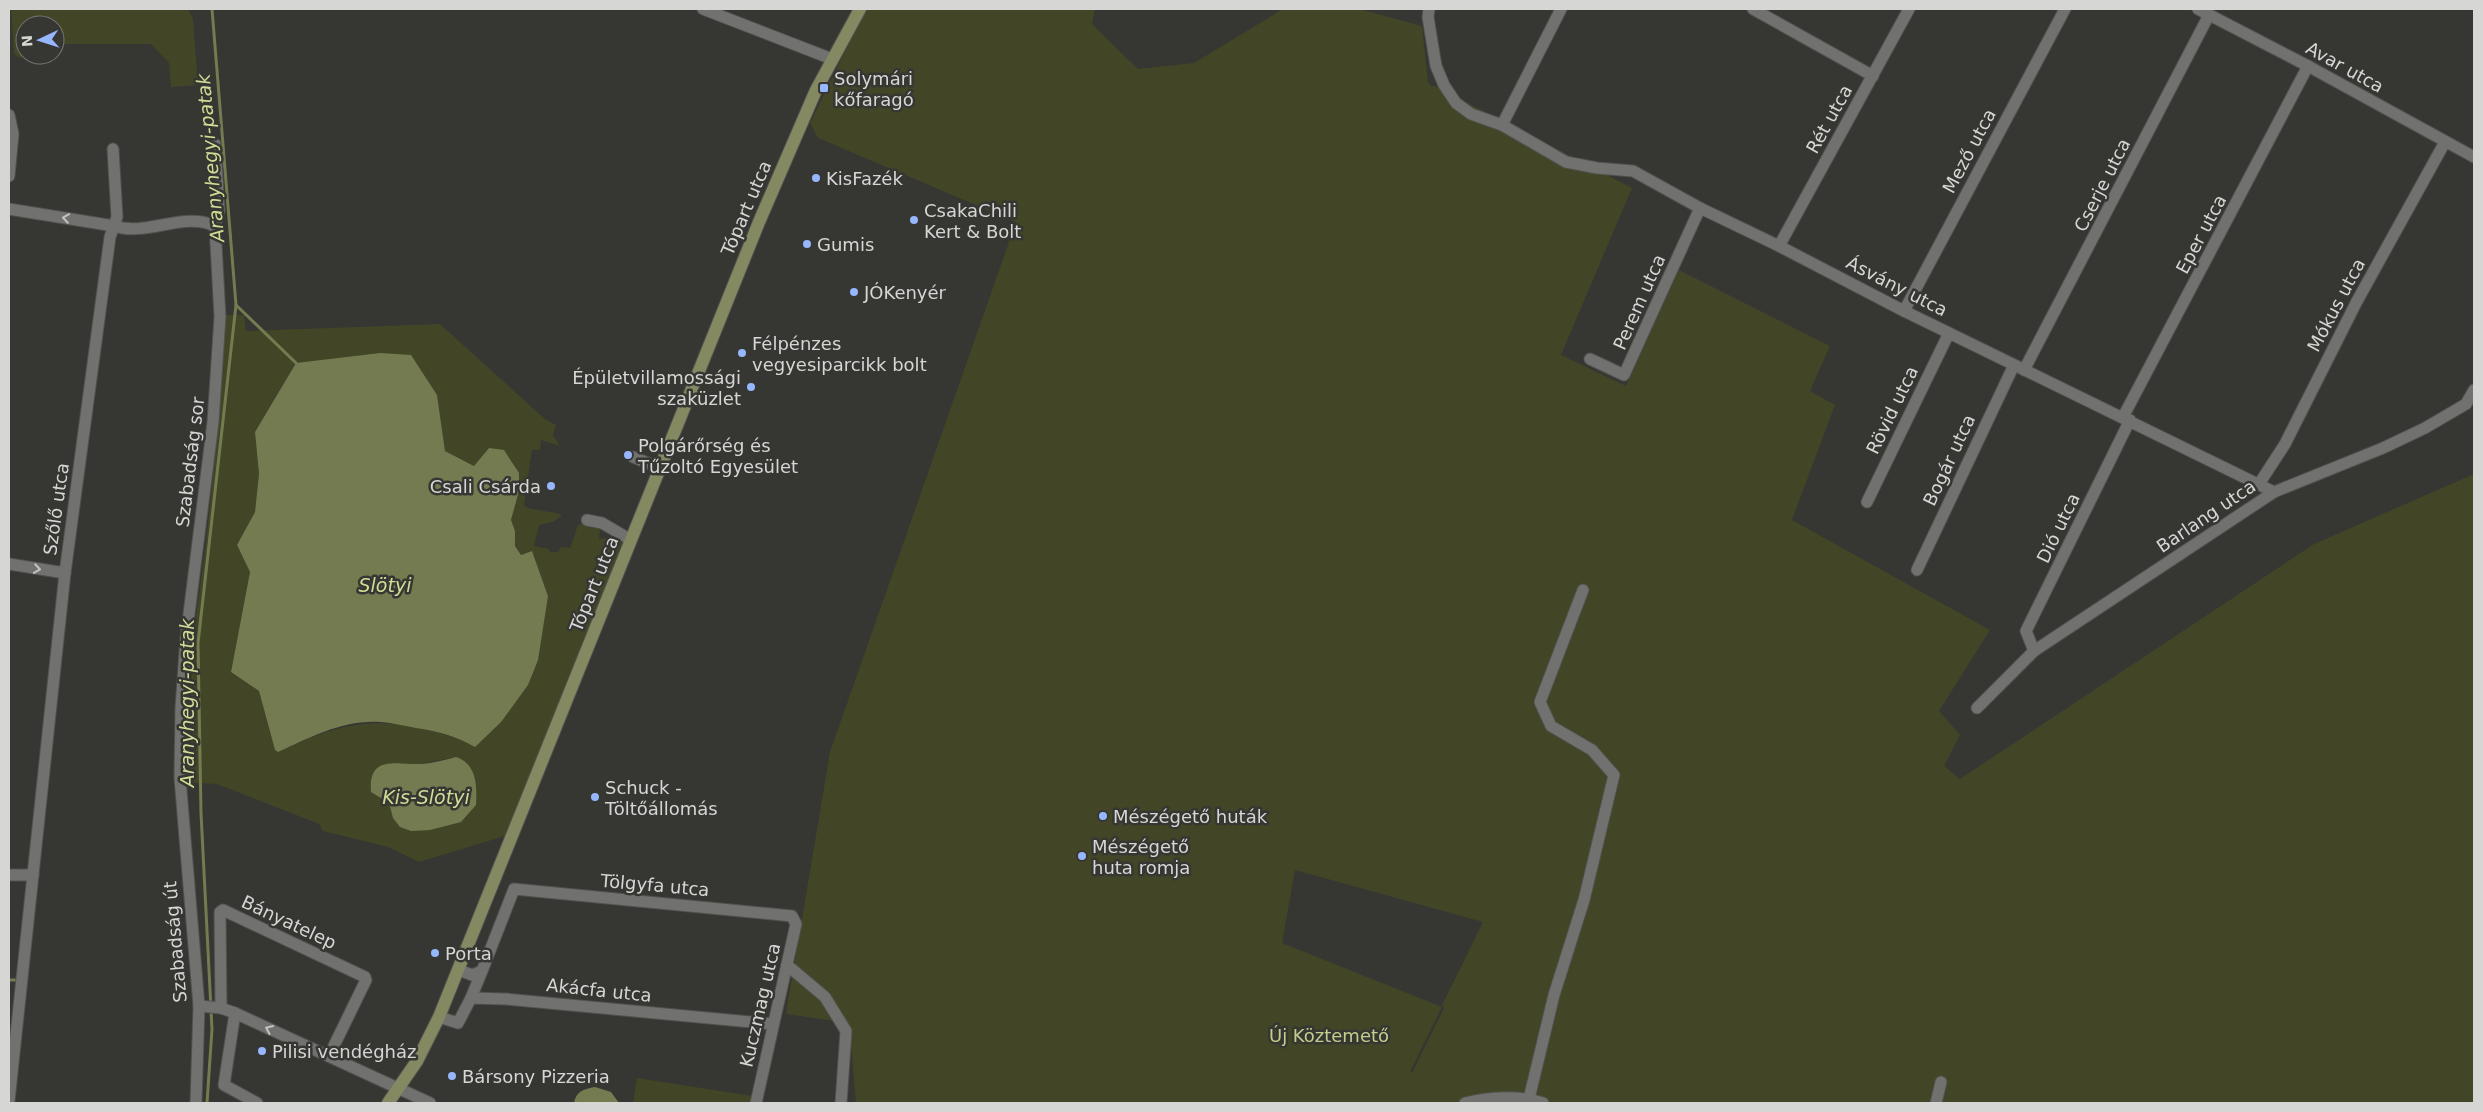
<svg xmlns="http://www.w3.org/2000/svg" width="2483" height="1112" viewBox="0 0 2483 1112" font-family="'DejaVu Sans',sans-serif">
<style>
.green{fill:#424626;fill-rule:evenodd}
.water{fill:#757b51}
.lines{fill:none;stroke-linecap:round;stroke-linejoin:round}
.stream{stroke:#757b51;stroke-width:3}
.street-casing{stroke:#51524f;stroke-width:13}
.secondary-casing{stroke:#51524f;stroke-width:14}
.street{stroke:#71726f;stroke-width:11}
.secondary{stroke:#848962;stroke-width:12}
.oneway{stroke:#c2c2c0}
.poi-dot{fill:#96b6fd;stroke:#363633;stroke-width:2}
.labels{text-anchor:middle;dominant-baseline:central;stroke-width:5;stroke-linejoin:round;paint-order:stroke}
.street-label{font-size:18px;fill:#d6d6d4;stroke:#363633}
.poi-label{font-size:18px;fill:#d6d6d4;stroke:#363633;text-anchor:start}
.park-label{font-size:18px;fill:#c4ce89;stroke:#363633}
.water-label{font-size:19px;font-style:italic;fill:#d2dc96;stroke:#363633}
</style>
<rect width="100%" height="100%" fill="#363633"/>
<g class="green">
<path d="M11,9H188L193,19L198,85L171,87L169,63L151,44H55V25H25V55L20,58L14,54Z"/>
<path d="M866,9H1095L1092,24L1138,69L1194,63L1283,9H1359L1422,26L1428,82L1432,87L1433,85L1632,188L1561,355L1626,386L1679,270L1830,346L1810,391L1835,405L1792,520L1990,630L1939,711L1960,735L1944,766L1960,779L2314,544L2474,474V1103H856L849,1023L786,1014L830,752L1016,222L818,138L810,123ZM1295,870L1483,922L1442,1005L1444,1008L1412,1073L1410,1072L1442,1007L1282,943Z"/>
<path d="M225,315H244L246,331L440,324L545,419L556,425L553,435L560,446L541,440L540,450H532L524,505L528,508L561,514V516L553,522L539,525L534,546L549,549L550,552H558L561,547L570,548L578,525L601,520L599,539L617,536L624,541L505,836L419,862L388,847L323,831L319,824L217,784L184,782L186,691L205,551L219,418ZM380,353L437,395L445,451L475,466L489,448L519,491L511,520L515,531V546L521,555L532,551L548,596L463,740C387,715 350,717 278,752L275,750L259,691L231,672L250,572L237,545L255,512L259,474L255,432L295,364ZM456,757L393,818L389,803L371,792L421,764Z"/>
<path d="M637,1078L752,1096L750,1103H633Z"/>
</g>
<g class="water">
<path d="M380,353L411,355L437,395L445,451L474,466L489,448L504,450L519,473V491L511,520L515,531V546L521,555L532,551L548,596L538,660L528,685L501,722L475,747C456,736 437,731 416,728C405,726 393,723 381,722C345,719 310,737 278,752L275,750L259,691L231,672L250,572L237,545L255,512L259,474L255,432L296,363Z"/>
<path d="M456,757C477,764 477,786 476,805L461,822L430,830L411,831L400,827L393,818L389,803L371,792C368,754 397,765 421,764C433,763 445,760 456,757Z"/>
<path d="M595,1087L611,1092L619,1103H574C576,1091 584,1089 595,1087Z"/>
</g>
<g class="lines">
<g class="stream">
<path d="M236,305L296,363"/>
<path d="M9,980H18"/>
<path d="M207,1103L212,1029L201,813L198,643L236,305L212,9"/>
</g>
<g class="street-casing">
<g id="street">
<path d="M703,9L832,59"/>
<path d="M1429,9L1428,17L1436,66L1444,85L1456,103L1471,114L1502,125L1566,162L1597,168L1633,171L1700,208L1779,246L1904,311L2274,492"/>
<path d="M1753,9L1873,76"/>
<path d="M2198,9L2308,66L2474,157"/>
<path d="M9,115L13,134L9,176"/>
<path d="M1502,125L1561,9"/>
<path d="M9,209L114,226C146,237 184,211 215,226"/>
<path d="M1779,246L1909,9"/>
<path d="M1904,311L2065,9"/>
<path d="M1590,359L1624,375L1700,208"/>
<path d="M2024,370L2209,15"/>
<path d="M2123,417L2308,66"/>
<path d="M633,457L660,468"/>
<path d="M2259,484L2285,444L2356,303L2445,142"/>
<path d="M1867,502L1949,333"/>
<path d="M587,520L602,523L631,540"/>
<path d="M9,564L65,573"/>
<path d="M1917,570L2014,365"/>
<path d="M2034,651L2026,631L2130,420"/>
<path d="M1977,708L2034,651L2274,492L2383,448L2425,428L2466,404L2474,390"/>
<path d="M9,875H33"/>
<path d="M787,965L825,997L846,1031L841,1103"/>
<path d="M459,970L472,975L482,971L514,889L792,916L796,924L756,1103"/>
<path d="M471,998L482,971"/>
<path d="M199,1006L221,1008L235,1013L430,1103"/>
<path d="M221,1008L220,912L223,910L365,977L366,980L329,1056"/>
<path d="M235,1013L224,1085L257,1103"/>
<path d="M439,1017L458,1023L471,998L506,999L773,1024"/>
<path d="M9,1101L65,573L110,237L117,217L113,149"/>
<path d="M196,1103L199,1006L180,778L181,708L186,638L213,422L220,317L215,226L219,211L215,144"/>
<path d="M1465,1103C1489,1097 1520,1095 1543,1103"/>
<path d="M1528,1103L1554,995L1584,900L1614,775L1592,750L1551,726L1540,702L1583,590"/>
<path d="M1936,1103L1941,1082"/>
</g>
</g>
<g class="secondary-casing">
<path id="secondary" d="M388,1103L417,1061L439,1017L759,222L816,90L860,9"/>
</g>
<use href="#street" class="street"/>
<use href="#secondary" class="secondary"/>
</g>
<defs><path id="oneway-chevron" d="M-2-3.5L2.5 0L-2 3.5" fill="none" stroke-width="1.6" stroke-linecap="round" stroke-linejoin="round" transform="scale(1.25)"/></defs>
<g class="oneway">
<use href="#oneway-chevron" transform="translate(66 218) rotate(-171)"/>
<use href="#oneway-chevron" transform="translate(37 569) rotate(9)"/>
<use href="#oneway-chevron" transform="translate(269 1029) rotate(-156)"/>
</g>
<g class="poi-dot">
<rect x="819" y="83" width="10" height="10" rx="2.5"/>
<circle cx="816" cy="178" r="5"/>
<circle cx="914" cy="220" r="5"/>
<circle cx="807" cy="244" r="5"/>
<circle cx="854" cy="292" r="5"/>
<circle cx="742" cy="353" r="5"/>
<circle cx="751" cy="387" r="5"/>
<circle cx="628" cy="455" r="5"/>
<circle cx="551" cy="486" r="5"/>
<circle cx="595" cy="797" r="5"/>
<circle cx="1103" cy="816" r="5"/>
<circle cx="1082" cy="856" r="5"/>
<circle cx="435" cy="953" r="5"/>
<circle cx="262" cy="1051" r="5"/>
<circle cx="452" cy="1076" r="5"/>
</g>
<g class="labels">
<g class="street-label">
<text transform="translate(2345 67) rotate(29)">Avar utca</text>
<text transform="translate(1829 119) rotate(-61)">Rét utca</text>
<text transform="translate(1969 151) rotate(-62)">Mező utca</text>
<text transform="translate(2102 185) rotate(-63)">Cserje utca</text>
<text transform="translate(746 208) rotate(-67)">Tópart utca</text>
<text transform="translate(2201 234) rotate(-62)">Eper utca</text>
<text transform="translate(1897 286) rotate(27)">Ásvány utca</text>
<text transform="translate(1639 302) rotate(-66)">Perem utca</text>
<text transform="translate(2336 305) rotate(-62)">Mókus utca</text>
<text transform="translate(1892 410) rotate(-64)">Rövid utca</text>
<text transform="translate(1949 460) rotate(-65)">Bogár utca</text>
<text transform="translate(190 462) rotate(-83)">Szabadság sor</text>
<text transform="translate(56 509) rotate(-82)">Szőlő utca</text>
<text transform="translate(2206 516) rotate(-34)">Barlang utca</text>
<text transform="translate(2058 528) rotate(-64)">Dió utca</text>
<text transform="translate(594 584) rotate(-68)">Tópart utca</text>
<text transform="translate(655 885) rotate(5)">Tölgyfa utca</text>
<text transform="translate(289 922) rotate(25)">Bányatelep</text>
<text transform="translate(175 942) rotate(-95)">Szabadság út</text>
<text transform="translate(599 990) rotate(6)">Akácfa utca</text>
<text transform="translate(760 1005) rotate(-77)">Kuczmag utca</text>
</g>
<g class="poi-label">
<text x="834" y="78">Solymári<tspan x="834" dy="21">kőfaragó</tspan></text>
<text x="826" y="178">KisFazék</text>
<text x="924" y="210">CsakaChili<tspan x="924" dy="21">Kert &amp; Bolt</tspan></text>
<text x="817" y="244">Gumis</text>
<text x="864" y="292">JÓKenyér</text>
<text x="752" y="343">Félpénzes<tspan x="752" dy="21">vegyesiparcikk bolt</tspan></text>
<text x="741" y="377" text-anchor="end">Épületvillamossági<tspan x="741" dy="21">szaküzlet</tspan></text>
<text x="638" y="445">Polgárőrség és<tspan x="638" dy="21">Tűzoltó Egyesület</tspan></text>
<text x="541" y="486" text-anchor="end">Csali Csárda</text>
<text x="605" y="787">Schuck -<tspan x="605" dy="21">Töltőállomás</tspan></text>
<text x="1113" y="816">Mészégető huták</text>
<text x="1092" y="846">Mészégető<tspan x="1092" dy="21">huta romja</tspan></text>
<text x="445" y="953">Porta</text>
<text x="272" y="1051">Pilisi vendégház</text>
<text x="462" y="1076">Bársony Pizzeria</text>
</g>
<g class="park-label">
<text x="1329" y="1035">Új Köztemető</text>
</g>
<g class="water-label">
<text transform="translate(210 158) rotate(-95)">Aranyhegyi-patak</text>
<text x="385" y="585">Slötyi</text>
<text transform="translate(187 703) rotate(-90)">Aranyhegyi-patak</text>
<text x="426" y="797">Kis-Slötyi</text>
</g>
</g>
<rect width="2483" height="1112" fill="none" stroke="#d6d6d4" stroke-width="20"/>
<g transform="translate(40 40) rotate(266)"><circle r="24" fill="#363633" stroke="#767673"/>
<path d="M0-4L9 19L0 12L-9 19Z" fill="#96b6fd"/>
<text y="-8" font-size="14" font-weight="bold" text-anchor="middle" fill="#d6d6d4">N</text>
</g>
</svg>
